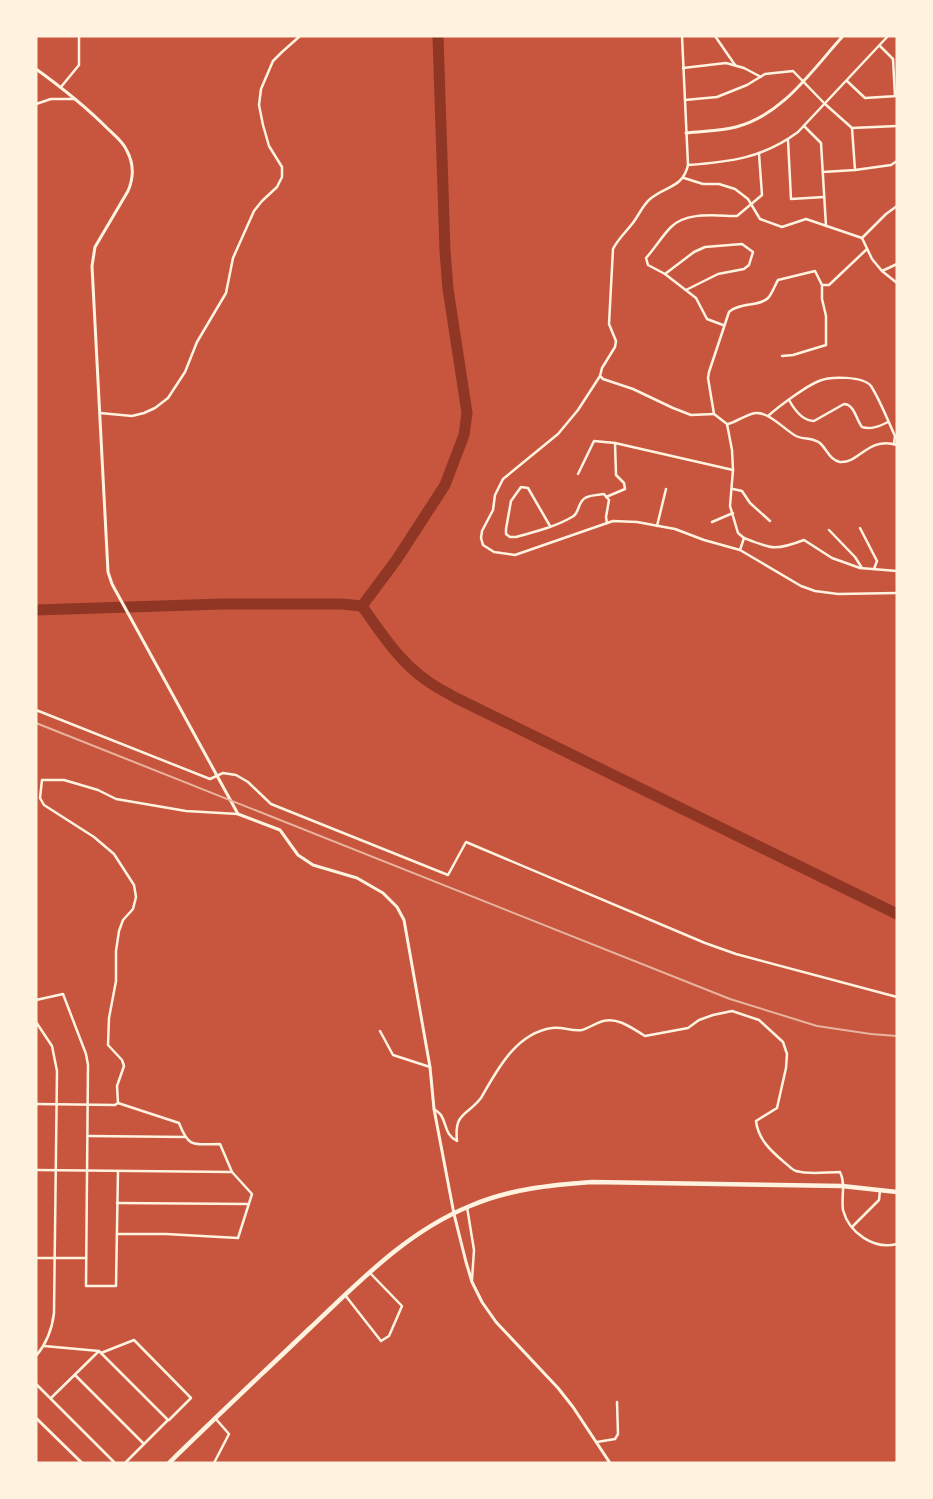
<svg xmlns="http://www.w3.org/2000/svg" width="933" height="1499" viewBox="0 0 933 1499" font-family="'Noto Serif',serif">
<style>
.lines{fill:none;stroke-linecap:round;stroke-linejoin:round}
.river{stroke:#8f3625;stroke-width:11}
.minor{stroke:#fff3e0;stroke-width:2.5}
.tertiary{stroke:#fff3e0;stroke-width:3}
.trunk{stroke:#fff3e0;stroke-width:4.5}
.rail{stroke:#e9b49f;stroke-width:2}
</style>
<rect width="100%" height="100%" fill="#c8553d"/>
<g class="lines">
<g class="river">
<path d="M362,606L397,559L445,485L464,435L467,413L448,289L445,251L438,36"/>
<path d="M36,610L222,604H342L362,606C380,632 400,662 426,680C435,687 446,692 456,698L897,914"/>
</g>
<g class="minor">
<path d="M682,36L688,165C683,188 665,186 650,199C642,206 638,217 632,224C625,233 618,239 613,249L609,324L616,341L615,347L602,368L600,376L603,379L633,389L673,408L691,415L714,414"/>
<path d="M715,36L735,65"/>
<path d="M880,46L893,59L895,96"/>
<path d="M683,68L726,63L744,68L761,77"/>
<path d="M847,81L865,98L897,96"/>
<path d="M61,87L79,65V36"/>
<path d="M685,100L717,97L747,85L765,74L793,71L825,104L852,128"/>
<path d="M36,104L51,99H75"/>
<path d="M804,126L821,143L826,226"/>
<path d="M788,140L791,199L824,197"/>
<path d="M688,165C730,162 763,158 798,132L888,36"/>
<path d="M855,170L891,165L897,161"/>
<path d="M823,172L855,170L852,128L897,126"/>
<path d="M684,178L703,184H719L735,189L748,199L760,219L782,227L806,219L862,238L886,214L897,206"/>
<path d="M862,238L872,259L882,271L897,283"/>
<path d="M882,271L897,264"/>
<path d="M665,274L694,252L705,247L742,244L753,252L749,265L744,269L718,274L686,290"/>
<path d="M822,285H829L867,249"/>
<path d="M723,325L707,319L696,298L665,274L648,265L646,258C655,248 662,236 671,227C687,211 717,216 737,216L762,195L759,154"/>
<path d="M600,376L578,410L558,434L503,479L495,495L493,510L482,531L481,538L483,545L494,552L515,555L613,521L637,522L675,529L704,540L740,550L801,586L815,591L838,594L897,593"/>
<path d="M789,400C794,409 803,421 814,421L844,404C854,404 856,419 862,427C871,430 880,426 888,422"/>
<path d="M100,413L132,416L144,413L155,408L168,398L185,372L197,342L226,293L233,258L254,211L262,201L277,187L282,177V167L269,146L263,125L259,105L261,89L273,61L282,52L300,36"/>
<path d="M768,416C778,407 806,386 819,381C830,376 863,376 871,386C880,400 888,421 895,436L894,444"/>
<path d="M728,424C737,422 746,414 756,413C769,412 785,430 796,436C804,440 814,437 821,444C827,450 830,460 840,462C859,464 868,436 897,445"/>
<path d="M578,474L594,441L615,443"/>
<path d="M733,489L742,491L750,503L770,521"/>
<path d="M606,497L625,489L624,483L616,475L615,443L733,470"/>
<path d="M712,522L733,513"/>
<path d="M550,526L528,488L521,487L511,501L506,529V534L510,537H516C534,532 555,527 572,517C580,513 577,503 585,498C589,495 598,495 604,494L609,500L606,517L607,523"/>
<path d="M657,526L666,489"/>
<path d="M860,528L877,561L874,569"/>
<path d="M829,530L855,557L862,568"/>
<path d="M744,538C772,549 775,551 804,540L832,558L860,568L897,571"/>
<path d="M740,550L744,538L738,533L730,506L733,470L732,450L727,424L714,414L708,378L709,372L729,312C740,302 759,307 768,298C772,294 775,285 778,280L815,271L822,285V299L826,316V345L793,355L782,356"/>
<path d="M36,710L210,779L223,773L236,775L248,782L271,804L448,875L466,842L705,943L736,954L897,997"/>
<path d="M36,1000L63,994L86,1054L88,1065L86,1286H116L118,1171"/>
<path d="M36,1022L52,1046L57,1071L54,1313C52,1330 47,1343 36,1356"/>
<path d="M380,1031L393,1055L430,1067"/>
<path d="M36,1104L115,1105L118,1103L117,1086L124,1066L122,1060L108,1045L109,1018L116,981V951L119,931L123,920L133,909L136,897L134,885L114,854L94,837L44,805L40,798L42,780H64L98,790L116,799L186,811L238,814"/>
<path d="M434,1109C436,1111 439,1112 441,1115C447,1125 445,1135 457,1141C454,1112 467,1116 481,1098C497,1070 516,1033 552,1028C562,1026 572,1032 582,1030C589,1028 596,1023 603,1021C619,1017 633,1029 645,1036L688,1028L699,1020L713,1015L732,1011L759,1020L783,1042L787,1054L786,1068L777,1108L756,1121C758,1139 771,1151 784,1162C788,1165 792,1170 796,1171C810,1175 826,1172 840,1172C846,1183 841,1198 843,1210C849,1233 874,1250 897,1244"/>
<path d="M89,1136L185,1137"/>
<path d="M36,1170L232,1172"/>
<path d="M117,1203L248,1204"/>
<path d="M467,1207L474,1250L472,1280"/>
<path d="M852,1227L879,1200L880,1190"/>
<path d="M117,1234H166L238,1238L252,1194L232,1172L220,1144C194,1144 189,1149 179,1123L118,1103"/>
<path d="M36,1258H86"/>
<path d="M345,1295L381,1341L389,1336L402,1306L370,1273"/>
<path d="M44,1346L99,1351L168,1420L125,1463"/>
<path d="M101,1353L134,1340L191,1398L169,1420"/>
<path d="M75,1375L144,1444"/>
<path d="M36,1384L115,1463"/>
<path d="M51,1398L99,1351"/>
<path d="M597,1442L615,1439L618,1434L617,1402"/>
<path d="M214,1463L229,1434L215,1418"/>
<path d="M896,1463L897,1461"/>
</g>
<g class="tertiary">
<path d="M36,69C61,87 85,106 107,128C114,135 123,141 127,151C134,164 134,177 128,191L95,247L92,266L108,572L112,584L238,814L280,830L298,855L313,865L357,878L383,893L397,907L404,920L430,1067L434,1109L454,1214L466,1262L472,1282L482,1302L496,1322L558,1388L573,1407L610,1463"/>
<path d="M686,133C703,131 721,131 736,127C783,115 812,70 843,36"/>
<path d="M36,1418L82,1463"/>
</g>
<path class="trunk" d="M169,1463C215,1418 262,1374 309,1329C358,1283 406,1232 470,1206C509,1189 551,1185 592,1182L842,1186L897,1192"/>
<path class="rail" d="M36,723L730,999L817,1026L871,1034L897,1036"/>
</g>
<rect width="933" height="1499" fill="none" stroke="#fff3e0" stroke-width="75"/>
</svg>
